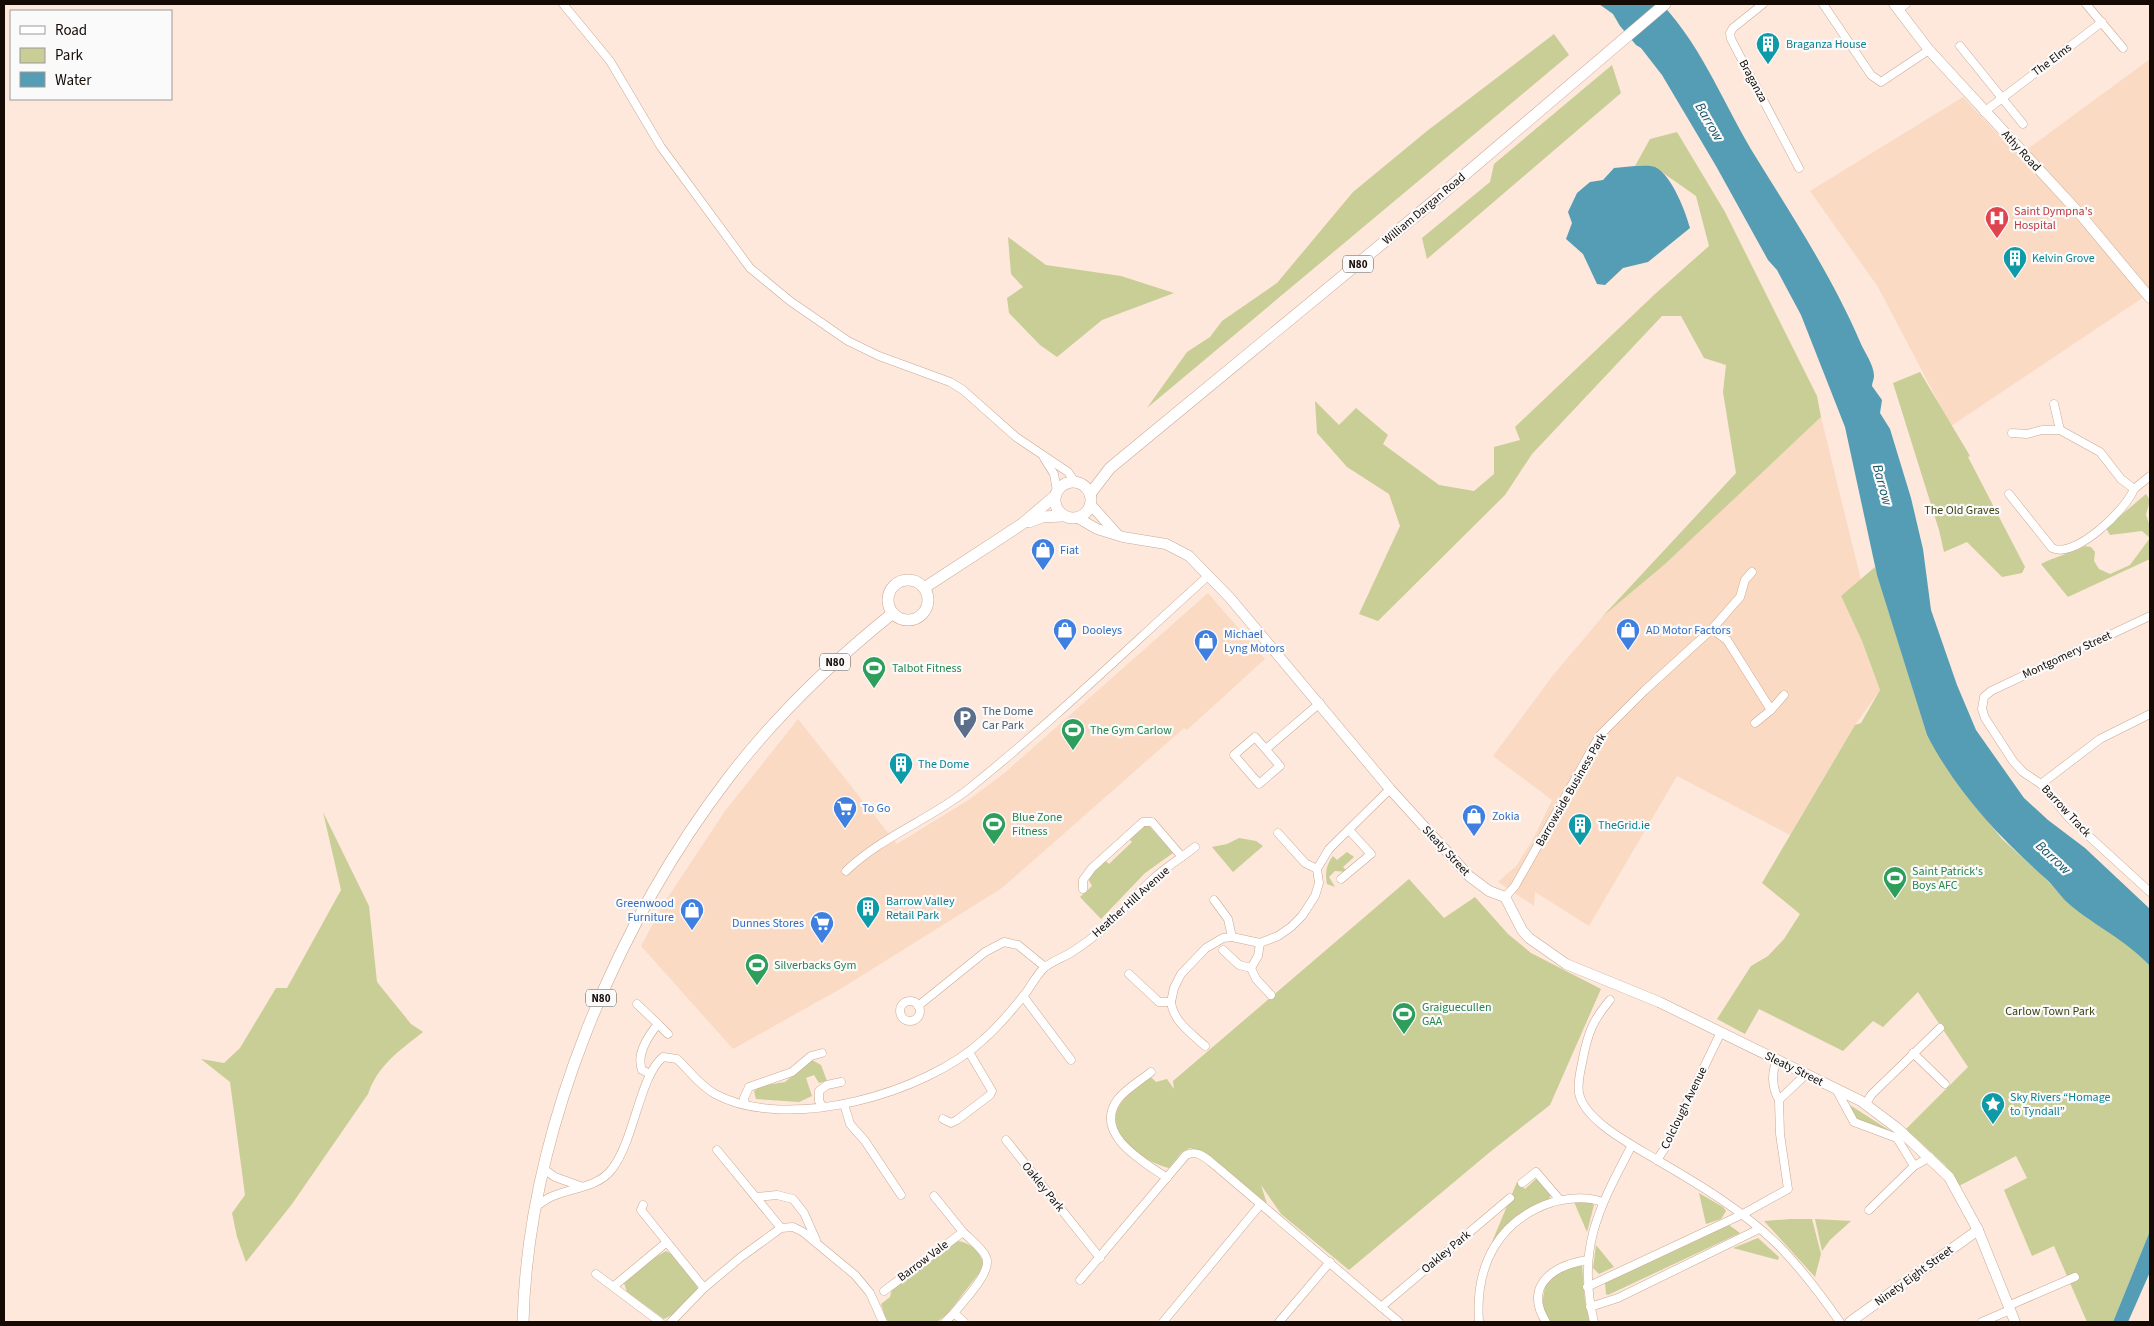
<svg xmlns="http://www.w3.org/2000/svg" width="2154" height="1326" viewBox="0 0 2154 1326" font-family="'Source Sans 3',sans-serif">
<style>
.built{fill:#fbdac4}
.green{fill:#c8ce95}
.water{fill:#549db5}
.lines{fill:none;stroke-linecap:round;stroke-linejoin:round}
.street-casing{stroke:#caa994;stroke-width:9}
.secondary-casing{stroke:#caa994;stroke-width:11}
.primary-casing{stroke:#caa994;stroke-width:12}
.street{stroke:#fff;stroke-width:8}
.secondary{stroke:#fff;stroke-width:10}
.primary{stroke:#fff;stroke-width:11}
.labels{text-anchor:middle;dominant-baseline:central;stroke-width:4.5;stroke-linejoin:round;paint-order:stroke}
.shield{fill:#fafafa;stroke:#5a524e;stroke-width:1}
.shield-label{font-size:11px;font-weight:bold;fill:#150a04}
.culture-label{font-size:12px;fill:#0d838f;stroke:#fafafa;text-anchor:start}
.street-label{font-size:12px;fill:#150a04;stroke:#fafafa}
.health-label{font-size:12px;fill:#be3a42;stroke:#fafafa;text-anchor:start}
.park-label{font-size:12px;fill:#3e4213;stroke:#fafafa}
.shop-label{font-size:12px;fill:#366cbe;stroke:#fafafa;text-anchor:start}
.leisure-label{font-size:12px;fill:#27864d;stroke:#fafafa;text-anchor:start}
.service-label{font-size:12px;fill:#4e5e75;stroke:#fafafa;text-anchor:start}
.water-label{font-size:14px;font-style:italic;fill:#175466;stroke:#fafafa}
</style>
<rect width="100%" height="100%" fill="#fde8db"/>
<g class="built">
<path d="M2150,59V293L1951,426L1878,287L1810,191L1963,97L2018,156Z"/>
<path d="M1821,417L1861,580L1841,596L1862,641L1880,690L1855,725L1790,835L1677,776L1589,926L1535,892L1534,906L1498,882L1517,865L1532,841L1552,800L1493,756L1554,674L1603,616L1664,565Z"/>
<path d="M1208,593L1265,659L1187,730L1184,728L1002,888L842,988L733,1049L641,946L666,900L725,811L798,719L897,844L970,799L1002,775Z"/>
</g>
<g class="green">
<path d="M1554,34L1569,55L1147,408L1187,352L1210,337L1222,321L1277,283L1353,192L1427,131Z"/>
<path d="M1612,65L1621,93L1427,259L1422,238L1490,182L1494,164Z"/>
<path d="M1677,132L1725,212L1817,396L1821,417L1664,565L1603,616L1736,473L1723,392L1726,365L1704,358L1681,316H1662L1532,454L1505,495L1378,621L1359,614L1400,526L1389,494L1347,467L1317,433L1315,401L1339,425L1356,408L1388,435L1383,444L1439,485L1474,491L1494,474V447L1520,440L1515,427L1655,294L1709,246L1696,196L1656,168L1635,166L1650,139Z"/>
<path d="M1008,237L1046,265L1121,276L1174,293L1102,320L1057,357L1040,345L1009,313L1007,298L1023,287L1011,274Z"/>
<path d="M1920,372L1970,456L1968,457L2025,567L2022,573L2002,577L1967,542L1944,552L1939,530L1893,383Z"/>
<path d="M2146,494L2150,500L2146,515L2150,526V559L2068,597L2041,564C2056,556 2070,554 2085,546L2091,547L2095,552L2094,561L2099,569L2110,574L2130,565L2150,538L2142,531L2110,535L2106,528Z"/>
<path d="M1875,567L1927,735L1950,773L2002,839L2046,879L2068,903L2133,948L2150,966V1231L2113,1322H2087L2054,1246L2032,1256L2004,1190L2027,1178L2016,1156L1959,1186L1945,1165L1906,1129L1968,1067L1918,992L1883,1027L1873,1021L1843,1051L1759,1009L1745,1034L1717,1019L1751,966L1768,956L1784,939L1800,914L1762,883L1855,725L1861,723L1880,690L1862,641L1841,596Z"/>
<path d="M323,812L369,906L377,982L411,1024L423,1032C399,1051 378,1065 368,1094L292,1204L246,1262L237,1237L232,1213L245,1195L230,1082L201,1059L224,1063L240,1048L276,988H287L341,890Z"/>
<path d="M1143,825L1149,826L1173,853L1145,873L1101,919L1080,897L1092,886L1087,877L1105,860L1109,864L1132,842L1128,838Z"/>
<path d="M1239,838L1256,841L1263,846L1233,872L1212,847L1227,844Z"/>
<path d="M1347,852L1354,857L1343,867L1348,872L1335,871L1329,877L1335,887L1327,884C1325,873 1326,865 1333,856L1337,860Z"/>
<path d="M1409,879L1444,918L1475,897L1508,934L1531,953L1601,989L1550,1105L1490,1152L1349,1270L1281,1214L1261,1185L1267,1204L1205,1154L1190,1148L1182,1152L1169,1168C1145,1163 1103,1134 1119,1106C1125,1095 1141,1085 1151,1077L1156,1082L1167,1079L1174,1089L1173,1081Z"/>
<path d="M812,1060L821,1065L827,1081L819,1083L814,1075L806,1078L812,1096L799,1102L756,1099L754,1091L761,1086L785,1082Z"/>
<path d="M1845,1102L1892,1132L1856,1119Z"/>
<path d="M1536,1179L1551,1193L1549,1200C1525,1209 1506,1222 1492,1242L1517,1182L1525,1189Z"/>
<path d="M1699,1193L1723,1207L1726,1211L1721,1219L1706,1224Z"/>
<path d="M1574,1202H1590L1594,1205L1587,1232Z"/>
<path d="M1791,1219H1812L1821,1254L1815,1277L1764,1221Z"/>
<path d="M1815,1219L1851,1221L1830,1240L1822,1251Z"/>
<path d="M1729,1225L1740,1233L1608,1295L1606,1294L1605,1283Z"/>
<path d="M1758,1238L1779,1257L1778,1260L1733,1248Z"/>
<path d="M958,1241C972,1243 982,1254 984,1267L948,1313L937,1322H889L886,1319L881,1304L890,1297L892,1289Z"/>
<path d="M1596,1245L1614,1267L1599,1274L1593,1268Z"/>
<path d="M666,1251L673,1255L696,1283L698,1289L672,1315L664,1319L627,1292L624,1283L654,1258Z"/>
<path d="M1582,1265L1585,1301L1590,1322H1549L1542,1305L1545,1286L1558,1270Z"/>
</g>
<g class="water">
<path d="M1599,4H1662C1705,51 1724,106 1757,159C1794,219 1833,278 1861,344C1865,353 1874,365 1874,376C1874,379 1872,383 1872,386L1882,400L1880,413L1890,429L1911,498L1923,549L1931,610L1957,685L1976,730L2024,798L2048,820L2085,848L2150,909V966C2126,940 2095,926 2069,904C2060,896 2054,886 2045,878C1999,837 1956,791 1927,735L1877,575L1845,427L1801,315L1777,270L1768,260L1716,166L1662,75L1641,48L1636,45L1620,26L1613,14Z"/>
<path d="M1635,166C1641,166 1650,165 1655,167C1672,175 1686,213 1690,228L1648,262L1623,268L1605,285L1597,284L1583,254L1566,239L1572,223L1568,212L1577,193L1590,182L1603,180L1614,168Z"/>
<path d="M2150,1231V1272L2128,1322H2113Z"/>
</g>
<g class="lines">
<g class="street-casing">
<g id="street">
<path d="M563,4L610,61L661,147L750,268L790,301L848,341L879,356L950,382L963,390L1016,437L1068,472L1075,482"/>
<path d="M1763,4L1733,28L1730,33L1731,39L1799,168"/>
<path d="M1823,4L1871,75L1881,82L1929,50"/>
<path d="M2086,4L2123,48"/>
<path d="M1898,10L1906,4"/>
<path d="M1960,46L2023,124"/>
<path d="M1984,112L2102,22"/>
<path d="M2054,404L2060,430"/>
<path d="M2012,433L2027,434L2042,430H2060L2100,452L2121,479L2134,489"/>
<path d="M1044,458L1054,474L1057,491"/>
<path d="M2134,489L2150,476"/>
<path d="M2009,494L2052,548C2075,559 2126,510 2134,489"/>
<path d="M2150,616L1991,691L1984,697L1982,709L1985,718L2013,761L2023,772L2041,784L2069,818L2150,892"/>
<path d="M1712,629L1740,597L1745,580L1752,572"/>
<path d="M1755,723L1771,710"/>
<path d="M1255,737L1280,766L1259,784L1234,755Z"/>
<path d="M1266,749L1320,703"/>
<path d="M2041,784L2100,739L2150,714"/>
<path d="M1278,833L1305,863L1317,869"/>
<path d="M846,871C880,838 928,820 966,791C1050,724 1128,648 1208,576"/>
<path d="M1341,879L1371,854L1349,830"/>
<path d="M1083,889V880L1092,868L1143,822H1152L1182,857"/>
<path d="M1505,897L1515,886L1600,735L1644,691L1712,629L1727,640L1771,710L1784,695"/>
<path d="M1214,900L1228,919L1232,937"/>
<path d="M1260,943L1258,956L1251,968L1256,979L1271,995"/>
<path d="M1223,950L1239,965L1251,968"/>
<path d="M1129,974L1159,1002H1171L1174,988L1181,974L1206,948L1223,938L1232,937L1260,943L1278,936L1291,927L1302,916L1315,896L1319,883L1317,869L1329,849L1390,789"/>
<path d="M1023,996L1071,1060"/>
<path d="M1610,1000C1593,1020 1588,1033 1583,1058C1581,1069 1577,1082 1579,1093C1584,1121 1634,1146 1657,1160L1665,1148L1721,1032"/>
<circle cx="910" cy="1011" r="10"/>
<path d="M1171,1002C1173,1021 1191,1033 1205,1046"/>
<path d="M637,1004L658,1024C648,1036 636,1055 642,1070L650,1074"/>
<path d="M918,1006L985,952L1004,942L1018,945L1045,967"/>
<path d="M658,1024L668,1034"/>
<path d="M1913,1053L1945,1084"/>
<path d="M1777,1061C1771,1073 1772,1088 1779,1100"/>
<path d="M1151,1072C1141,1080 1126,1089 1118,1099C1092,1134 1144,1162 1167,1178"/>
<path d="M1836,1089L1854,1122L1897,1138L1914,1166L1930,1157"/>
<path d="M745,1104L744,1098L749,1087L792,1072L811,1056L822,1053"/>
<path d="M844,1104L850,1124L865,1141L901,1195"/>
<path d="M1866,1104L1871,1095L1940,1028"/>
<path d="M823,1107L819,1101V1091L827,1085L841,1082"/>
<path d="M943,1119L951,1123L957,1120L990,1095L992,1091L969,1052"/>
<path d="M1006,1140L1100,1258"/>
<path d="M717,1150L781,1228"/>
<path d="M1657,1160C1700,1185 1742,1210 1778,1245C1802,1269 1821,1295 1840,1322"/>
<path d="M545,1170L555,1177L580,1186"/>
<path d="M1522,1183L1536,1172L1560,1200"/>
<path d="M934,1196L963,1232"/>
<path d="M756,1197L777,1195L793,1199L804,1213L816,1240"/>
<path d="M643,1205L641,1210L704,1288L741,1257L781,1228L793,1227L803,1232L855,1275L870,1293L883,1322"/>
<path d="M537,1206C542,1202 548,1198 553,1196C572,1188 599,1187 612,1169C635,1139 639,1077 663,1057L677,1059C690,1071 699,1085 715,1094C788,1133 927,1093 984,1039C999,1026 1013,1009 1025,994C1031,986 1037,974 1045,967C1053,961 1064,957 1072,952C1083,945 1095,936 1105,927C1122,912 1136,894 1153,879C1166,867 1181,858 1195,847"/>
<path d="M1869,1210L1914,1166"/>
<path d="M596,1274L660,1322"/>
<path d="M1080,1280L1186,1155C1198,1149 1207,1159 1217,1167L1399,1322"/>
<path d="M614,1286L667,1242"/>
<path d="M1587,1287L1743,1214L1788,1189L1780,1134L1779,1100L1805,1075"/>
<path d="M884,1291L963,1232C970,1239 982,1248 986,1257C993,1272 963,1301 954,1313"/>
<path d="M2008,1306L2075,1277"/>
<path d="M1381,1307L1510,1198"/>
<path d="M1590,1307L1618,1298L1759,1229"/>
<path d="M671,1322L704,1288"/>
<path d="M945,1322L954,1313L964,1322"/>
<path d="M1163,1322L1260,1205"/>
<path d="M1279,1322L1330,1262"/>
<path d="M1479,1322C1475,1267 1497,1220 1553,1202C1569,1198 1587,1196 1602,1202"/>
<path d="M1546,1322C1523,1285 1554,1265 1588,1260"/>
<path d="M1594,1322C1576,1249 1599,1208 1632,1145"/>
<path d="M1982,1322L2010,1310"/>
</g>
</g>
<g class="secondary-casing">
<g id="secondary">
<path d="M1894,4L1929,50L2080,214L2150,298"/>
<path d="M1091,505L1117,534"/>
<path d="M1078,518L1097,529L1123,537L1166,544L1189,556L1230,598L1390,789L1469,876L1489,891L1505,897L1522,930L1529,938L1566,964L1659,1002L1861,1101L1897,1128L1949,1177L1978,1230L2015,1322"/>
<path d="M1850,1322L1978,1230"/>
</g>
</g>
<g class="primary-casing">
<g id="primary">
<circle cx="1073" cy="500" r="18"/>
<path d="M1090,494L1110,468L1435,200L1665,4"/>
<path d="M1029,522L1042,517L1062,516"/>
<circle cx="908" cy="600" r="20"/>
<path d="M924,588L1022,524L1055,496"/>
<path d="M523,1322C528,1133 615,926 729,777C776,716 833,661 893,613"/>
</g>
</g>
<use href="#street" class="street"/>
<use href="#secondary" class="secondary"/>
<use href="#primary" class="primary"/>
</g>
<defs>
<g id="building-pin" transform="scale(1.25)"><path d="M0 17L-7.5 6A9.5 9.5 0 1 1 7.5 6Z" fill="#0f9aa8" stroke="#fafafa"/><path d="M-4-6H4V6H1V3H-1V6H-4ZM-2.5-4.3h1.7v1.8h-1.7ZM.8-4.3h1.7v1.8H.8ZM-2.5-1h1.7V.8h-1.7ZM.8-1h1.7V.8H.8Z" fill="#fff"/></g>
<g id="hospital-pin" transform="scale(1.25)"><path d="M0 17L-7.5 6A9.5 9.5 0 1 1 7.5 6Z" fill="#e0444e" stroke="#fafafa"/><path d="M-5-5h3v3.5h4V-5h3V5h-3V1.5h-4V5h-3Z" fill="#fff"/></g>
<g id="shop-pin" transform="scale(1.25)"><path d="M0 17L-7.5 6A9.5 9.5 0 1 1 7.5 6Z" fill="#3f7fe0" stroke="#fafafa"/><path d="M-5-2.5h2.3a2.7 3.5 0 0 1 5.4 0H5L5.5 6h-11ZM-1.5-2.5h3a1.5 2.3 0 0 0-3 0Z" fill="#fff"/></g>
<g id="stadium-pin" transform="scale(1.25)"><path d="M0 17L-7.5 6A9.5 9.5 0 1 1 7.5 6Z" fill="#2e9e5b" stroke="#fafafa"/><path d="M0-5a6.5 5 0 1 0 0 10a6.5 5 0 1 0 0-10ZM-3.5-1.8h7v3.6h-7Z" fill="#fff"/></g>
<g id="parking-pin" transform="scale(1.25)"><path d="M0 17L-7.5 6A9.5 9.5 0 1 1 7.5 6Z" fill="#5c6f8a" stroke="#fafafa"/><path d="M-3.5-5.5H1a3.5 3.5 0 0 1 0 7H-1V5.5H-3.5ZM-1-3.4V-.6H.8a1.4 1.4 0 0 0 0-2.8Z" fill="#fff"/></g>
<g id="supermarket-pin" transform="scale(1.25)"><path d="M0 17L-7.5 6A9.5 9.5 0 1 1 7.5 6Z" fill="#3f7fe0" stroke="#fafafa"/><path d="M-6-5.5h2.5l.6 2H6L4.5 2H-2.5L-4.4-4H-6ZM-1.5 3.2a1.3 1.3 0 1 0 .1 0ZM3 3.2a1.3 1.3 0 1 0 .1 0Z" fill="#fff"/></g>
<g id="sight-pin" transform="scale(1.25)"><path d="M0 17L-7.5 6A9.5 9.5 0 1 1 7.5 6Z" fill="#0f9aa8" stroke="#fafafa"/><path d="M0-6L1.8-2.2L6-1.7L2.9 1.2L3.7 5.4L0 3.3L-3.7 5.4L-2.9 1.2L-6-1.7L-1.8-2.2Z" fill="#fff"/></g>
</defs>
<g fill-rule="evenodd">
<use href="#building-pin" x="1768" y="44"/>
<use href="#hospital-pin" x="1997" y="218"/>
<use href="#building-pin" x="2015" y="258"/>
<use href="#shop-pin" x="1043" y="550"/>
<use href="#shop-pin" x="1065" y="630"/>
<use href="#shop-pin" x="1628" y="630"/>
<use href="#shop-pin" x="1206" y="641"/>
<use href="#stadium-pin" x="874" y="668"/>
<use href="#parking-pin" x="965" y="718"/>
<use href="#stadium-pin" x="1073" y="730"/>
<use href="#building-pin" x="901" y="764"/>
<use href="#supermarket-pin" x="845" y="808"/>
<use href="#shop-pin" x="1474" y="816"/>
<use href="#stadium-pin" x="994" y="824"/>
<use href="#building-pin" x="1580" y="825"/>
<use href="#stadium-pin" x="1895" y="878"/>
<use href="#building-pin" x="868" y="908"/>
<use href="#shop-pin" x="692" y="910"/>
<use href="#supermarket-pin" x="822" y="923"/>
<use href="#stadium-pin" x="757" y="965"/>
<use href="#stadium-pin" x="1404" y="1014"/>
<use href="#sight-pin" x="1993" y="1104"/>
</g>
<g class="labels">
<g class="shield">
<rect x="1343" y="255.5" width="30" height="17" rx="4"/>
<rect x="820" y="653.5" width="30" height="17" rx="4"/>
<rect x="586" y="989.5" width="30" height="17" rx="4"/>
</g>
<g class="shield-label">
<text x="1358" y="264">N80</text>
<text x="835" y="662">N80</text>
<text x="601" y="998">N80</text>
</g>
<g class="culture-label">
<text x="1786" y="44">Braganza House</text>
<text x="2032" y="258">Kelvin Grove</text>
<text x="918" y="764">The Dome</text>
<text x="1598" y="825">TheGrid.ie</text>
<text x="886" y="901">Barrow Valley<tspan x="886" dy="14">Retail Park</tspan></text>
<text x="2010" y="1097">Sky Rivers “Homage<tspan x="2010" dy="14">to Tyndall”</tspan></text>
</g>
<g class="street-label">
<text transform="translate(2052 60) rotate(-37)">The Elms</text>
<text transform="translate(1753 81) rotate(62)">Braganza</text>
<text transform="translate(2021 151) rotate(47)">Athy Road</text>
<text transform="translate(1424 209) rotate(-40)">William Dargan Road</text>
<text transform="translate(2067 655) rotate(-25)">Montgomery Street</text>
<text transform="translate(1571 790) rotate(-60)">Barrowside Business Park</text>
<text transform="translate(2066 811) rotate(47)">Barrow Track</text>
<text transform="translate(1446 851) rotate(47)">Sleaty Street</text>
<text transform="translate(1131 902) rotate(-42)">Heather Hill Avenue</text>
<text transform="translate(1794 1069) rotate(26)">Sleaty Street</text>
<text transform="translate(1684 1108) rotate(-64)">Colclough Avenue</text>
<text transform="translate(1043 1187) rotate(51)">Oakley Park</text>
<text transform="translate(1446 1252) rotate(-40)">Oakley Park</text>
<text transform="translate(923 1261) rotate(-37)">Barrow Vale</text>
<text transform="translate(1914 1276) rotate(-36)">Ninety Eight Street</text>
</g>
<g class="health-label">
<text x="2014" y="211">Saint Dympna's<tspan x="2014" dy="14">Hospital</tspan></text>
</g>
<g class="park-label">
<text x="1962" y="510">The Old Graves</text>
<text x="2050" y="1011">Carlow Town Park</text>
</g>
<g class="shop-label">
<text x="1060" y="550">Fiat</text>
<text x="1082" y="630">Dooleys</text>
<text x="1646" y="630">AD Motor Factors</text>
<text x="1224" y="634">Michael<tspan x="1224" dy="14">Lyng Motors</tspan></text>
<text x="862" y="808">To Go</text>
<text x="1492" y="816">Zokia</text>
<text x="674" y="903" text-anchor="end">Greenwood<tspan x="674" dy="14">Furniture</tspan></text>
<text x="804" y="923" text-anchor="end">Dunnes Stores</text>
</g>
<g class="leisure-label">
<text x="892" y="668">Talbot Fitness</text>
<text x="1090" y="730">The Gym Carlow</text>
<text x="1012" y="817">Blue Zone<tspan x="1012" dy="14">Fitness</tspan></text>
<text x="1912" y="871">Saint Patrick's<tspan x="1912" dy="14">Boys AFC</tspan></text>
<text x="774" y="965">Silverbacks Gym</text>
<text x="1422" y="1007">Graiguecullen<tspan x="1422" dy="14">GAA</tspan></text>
</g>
<g class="service-label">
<text x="982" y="711">The Dome<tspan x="982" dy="14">Car Park</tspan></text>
</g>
<g class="water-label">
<text transform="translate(1709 122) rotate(60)">Barrow</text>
<text transform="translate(1882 485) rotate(75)">Barrow</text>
<text transform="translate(2053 858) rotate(43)">Barrow</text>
</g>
</g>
<rect width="2154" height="1326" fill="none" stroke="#150a04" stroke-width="10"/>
<rect x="10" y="10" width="162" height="90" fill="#fafafa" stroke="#9e9a98"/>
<rect x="20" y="26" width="25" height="8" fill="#ffffff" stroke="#9e9a98"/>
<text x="55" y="35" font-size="15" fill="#150a04">Road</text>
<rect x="20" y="48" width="25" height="15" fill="#c8ce95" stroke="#9e9a98"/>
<text x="55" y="60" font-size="15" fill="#150a04">Park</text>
<rect x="20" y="72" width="25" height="15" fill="#549db5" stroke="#9e9a98"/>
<text x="55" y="85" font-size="15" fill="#150a04">Water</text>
</svg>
